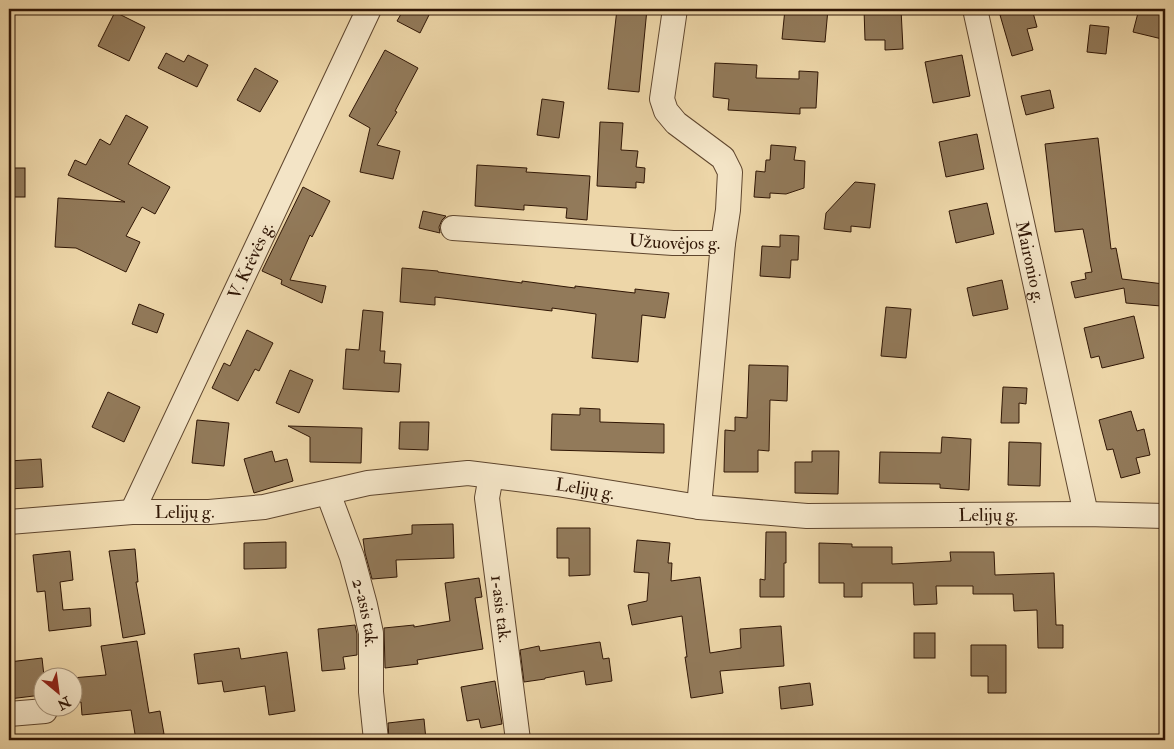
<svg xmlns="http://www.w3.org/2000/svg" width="1174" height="749" viewBox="0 0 1174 749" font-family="'IM FELL Double Pica',serif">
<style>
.building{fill:#927a5a;stroke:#301605}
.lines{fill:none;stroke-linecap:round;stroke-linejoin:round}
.street-casing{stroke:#5f462e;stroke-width:26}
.street{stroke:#f3e4c6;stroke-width:24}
.labels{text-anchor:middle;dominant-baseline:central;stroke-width:4;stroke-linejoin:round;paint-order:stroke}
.street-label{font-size:18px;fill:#301605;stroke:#f3e4c6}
</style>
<rect width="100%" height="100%" fill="#edd6a8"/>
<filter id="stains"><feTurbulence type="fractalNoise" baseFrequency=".004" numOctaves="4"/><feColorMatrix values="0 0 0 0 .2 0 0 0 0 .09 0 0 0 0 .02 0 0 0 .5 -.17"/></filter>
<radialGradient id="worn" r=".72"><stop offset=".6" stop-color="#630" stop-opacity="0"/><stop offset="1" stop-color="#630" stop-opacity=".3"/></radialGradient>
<g class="building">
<path d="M404,9H432L420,33L397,21Z"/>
<path d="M617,9H647L639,92L608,89Z"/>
<path d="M785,9H828L825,42L782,39Z"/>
<path d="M864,9H901L903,49L885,50V40H865Z"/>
<path d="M1024,9H1032L1037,27L1027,29L1033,50L1012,56L1000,15Z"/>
<path d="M1139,9H1165V26L1162,39L1133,32Z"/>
<path d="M115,12L145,27L129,61L98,46Z"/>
<path d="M1090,25L1109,27L1106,54L1087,52Z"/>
<path d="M385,50L418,68L395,111L397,112L377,145L400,151L393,179L360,172L370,128L349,116Z"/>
<path d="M166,53L184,62L188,55L208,65L197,87L158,68Z"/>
<path d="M962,55L970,96L933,103L925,62Z"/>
<path d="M715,63L757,65L756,78L799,79V71L818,72L816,108H800V114L728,110L729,99L713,97Z"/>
<path d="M255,68L278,81L260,112L237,100Z"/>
<path d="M1050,90L1054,108L1026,115L1021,96Z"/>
<path d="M542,99L564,102L559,138L537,135Z"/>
<path d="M126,115L148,127L128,164L170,187L155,214L142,207L126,236L140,242L126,272L76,248L55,247L58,198L125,202L68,175L75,160L86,165L100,139L110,145Z"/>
<path d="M600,122L623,123L621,150L638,151L636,167L645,168L644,183L636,182V188L597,186Z"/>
<path d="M977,134L984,169L946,177L939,142Z"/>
<path d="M1098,138L1111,249L1116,248L1122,279L1164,284L1161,306L1126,303L1124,288L1075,298L1071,282L1086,279L1085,273L1092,272L1083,229L1055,232L1045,144Z"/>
<path d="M771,145L796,147L794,160L805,161L804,188L786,194L770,193V198L754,197L756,171L765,172L766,160H770Z"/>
<path d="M477,165L527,168L526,172L590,176L587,220L566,218L567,208L524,205V210L475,206Z"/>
<rect x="9" y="168" width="16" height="29"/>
<path d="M855,182L875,184L870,228L851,226V232L824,229L826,213Z"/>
<path d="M303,187L330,201L312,237L310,235L290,280L326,286L322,303L281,284L282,280L262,271Z"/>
<path d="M987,203L994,234L956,243L949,211Z"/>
<path d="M423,211L446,216L442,220L439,227L440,233L419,228Z"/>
<path d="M780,235L799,236L798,260H791L790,278L760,276L762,246L780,247Z"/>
<path d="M402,268L438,271V272L522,283V281L575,288V286L635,293V289L669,293L665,318L642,315L638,362L592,358L596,314L552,308V311L435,297V305L400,302Z"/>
<path d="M1002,280L1008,309L973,316L967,288Z"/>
<path d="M139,304L164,314L157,333L132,324Z"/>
<path d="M886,307L911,309L906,358L881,356Z"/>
<path d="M363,310L383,312L380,351H385L384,363L401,364L399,392L343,389L346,349L359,350Z"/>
<path d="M1134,316L1144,358L1102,368L1099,356L1091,358L1084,328Z"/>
<path d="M247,330L273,343L259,371L255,369L238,401L212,388L224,363L230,366Z"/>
<path d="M749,365L788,366L787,401L770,400L769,451L758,450V472H724L725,430L735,431V417L747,418Z"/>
<path d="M290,370L313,380L299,413L276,403Z"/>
<path d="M1003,387L1027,388L1026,404L1019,403V423H1001Z"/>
<path d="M108,392L140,407L124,442L92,427Z"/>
<path d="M580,408L600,409V422L664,424V453L551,450L552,414L580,415Z"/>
<path d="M1131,411L1137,431L1144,429L1150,455L1136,458L1140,473L1121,478L1113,449L1107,450L1099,420Z"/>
<path d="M197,420L229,423L224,466L192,463Z"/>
<path d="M400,422H429L428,450L399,449Z"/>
<path d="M288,426L362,428L361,463L310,462V437Z"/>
<path d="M942,437L971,439L969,490L940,488V484L879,483L880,452L941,453Z"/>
<path d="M1009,442L1041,443L1040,486L1008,485Z"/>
<path d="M272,451L275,462L287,459L293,481L254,493L244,459Z"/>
<path d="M812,451H839L838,494L795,493V462H812Z"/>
<path d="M41,459L43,487L9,489V461Z"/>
<path d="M453,524L454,558L396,560L397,577L372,579L365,553L363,539L412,534V525Z"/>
<path d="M557,528H590V575L569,576V558H557Z"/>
<path d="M766,532H786V563H784V597H760V579L765,580Z"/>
<path d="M637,540L670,543L668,563H672L671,581L700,577L710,653L741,648L740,629L781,626L784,666L720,671L723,693L691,698L685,657H687L682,616L632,625L628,605L647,601L649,573L634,572Z"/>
<path d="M286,542V568L244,569V543Z"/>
<path d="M819,543L852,544V547H892V564L951,561L950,552H994L995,575L1054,573L1056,625H1063V648H1038L1037,610L1014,611L1013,594H973V586H936L937,604L914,605L913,583H862V597H844V583H819Z"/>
<path d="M135,549L138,582H136L145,634L123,638L109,551Z"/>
<path d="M70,551L73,580L60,582L63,610L90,608L91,626L49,631L45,591L37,592L33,555Z"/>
<path d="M479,578L482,597L475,598L483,649L417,660L418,664L385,668L384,628L414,625V627L450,621L445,583Z"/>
<path d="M355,625L357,634V655L343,657L345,669L322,671L318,629Z"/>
<rect x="914" y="633" width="21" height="25"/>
<path d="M137,641L149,713L160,711L164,734L154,736L155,740H136L131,710L82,715L81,702L72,703V678L106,675L101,646Z"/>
<path d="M600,642L603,659L609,658L612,681L586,685L584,671L545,678V679L524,682L520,650L539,646L540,651Z"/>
<path d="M971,645H1006V693H988V676H971Z"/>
<path d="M239,648L241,659L287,652L295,711L269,715L265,686L224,692L222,681L198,684L194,654Z"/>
<path d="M42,658L44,676H42V695L9,699V662Z"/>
<path d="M495,681L502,724L481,728L479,719L467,721L461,687Z"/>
<path d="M810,683L813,705L781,709L779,687Z"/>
<path d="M424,719L426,740H389L388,723Z"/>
</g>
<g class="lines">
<g class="street-casing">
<g id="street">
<path id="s1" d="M975,9L1086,514"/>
<path id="s2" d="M453,228L673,243H723L728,210L730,172L723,158L676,123L666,111L662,99L675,9"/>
<path id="s3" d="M491,476L487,498L518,740"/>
<path id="s4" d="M328,493L352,557L365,605L371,633V692L376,740"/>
<path d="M699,507L723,243"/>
<path id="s5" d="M132,512L369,9"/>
<path id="s6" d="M9,522L132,512H209L264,507L368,483L468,473L557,484L699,507L807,516L1086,514L1165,516"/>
<path d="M9,714L45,711"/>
</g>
</g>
<use href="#street" class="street"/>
</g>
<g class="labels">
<g class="street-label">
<text stroke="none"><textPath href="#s2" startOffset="222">Užuovėjos g.</textPath></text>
<text stroke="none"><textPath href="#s5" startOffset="278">V. Krėvės g.</textPath></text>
<text stroke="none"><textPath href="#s1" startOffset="259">Maironio g.</textPath></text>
<text stroke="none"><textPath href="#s6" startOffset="581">Lelijų g.</textPath></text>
<text stroke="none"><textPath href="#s6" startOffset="176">Lelijų g.</textPath></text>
<text stroke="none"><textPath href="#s6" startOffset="986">Lelijų g.</textPath></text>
<text stroke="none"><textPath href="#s3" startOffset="134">1-asis tak.</textPath></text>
<text stroke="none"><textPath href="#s4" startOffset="126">2-asis tak.</textPath></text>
</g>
</g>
<rect width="1174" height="749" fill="none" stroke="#edd6a8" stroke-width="30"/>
<rect x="10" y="10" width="1154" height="729" fill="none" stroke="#301605" stroke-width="2.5"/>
<rect x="15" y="15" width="1144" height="719" fill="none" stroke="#301605"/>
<g transform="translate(58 692) rotate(151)"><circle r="24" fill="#f3e4c6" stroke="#a59279"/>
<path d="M0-4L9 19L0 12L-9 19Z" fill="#8f2418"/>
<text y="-8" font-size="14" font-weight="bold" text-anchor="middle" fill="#301605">N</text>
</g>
<rect width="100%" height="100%" filter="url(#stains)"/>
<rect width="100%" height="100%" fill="url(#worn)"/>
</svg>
